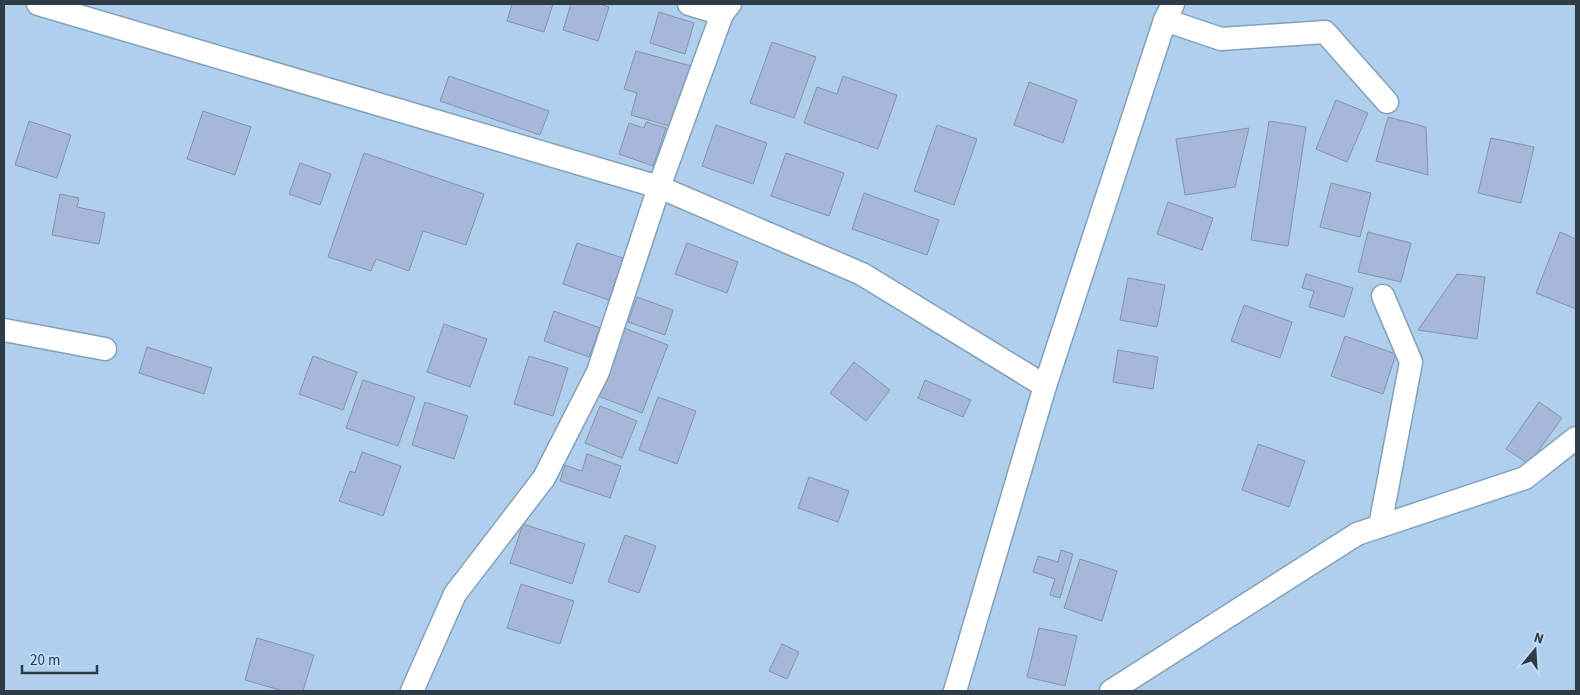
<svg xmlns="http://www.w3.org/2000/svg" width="1580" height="695" viewBox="0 0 1580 695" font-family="'Source Sans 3',sans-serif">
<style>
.building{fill:#a6b7d9;stroke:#8393b4}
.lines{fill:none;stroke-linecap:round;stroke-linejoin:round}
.street-casing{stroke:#82a1bc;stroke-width:25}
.street{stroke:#fff;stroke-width:22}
</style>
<rect width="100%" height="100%" fill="#afcfec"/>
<g class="building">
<path d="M512,4H553L544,32L507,21Z"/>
<path d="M571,4H600L609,7L598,41L563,30Z"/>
<path d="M659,12L694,23L685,54L650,43Z"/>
<path d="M772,42L816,57L794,118L750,103Z"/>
<path d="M636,51L691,66L673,127L631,115L637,93L624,89Z"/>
<path d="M449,76L549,111L540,135L440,101Z"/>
<path d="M843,76L897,95L878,149L804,123L817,87L837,94Z"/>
<path d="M1029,82L1077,100L1063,143L1014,125Z"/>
<path d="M1336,100L1368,113L1347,162L1316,149Z"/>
<path d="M203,111L251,127L235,175L187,159Z"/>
<path d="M1388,117L1426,127L1428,175L1376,161Z"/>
<path d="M29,121L71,135L57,178L15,165Z"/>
<path d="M1269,121L1306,127L1288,246L1251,240Z"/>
<path d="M646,122L666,128L653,166L619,154L629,123L644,128Z"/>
<path d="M716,125L767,143L753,184L702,166Z"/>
<path d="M937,125L977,139L954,205L914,191Z"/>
<path d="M1249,128L1235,187L1185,195L1176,139Z"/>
<path d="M1491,138L1534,147L1521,203L1478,193Z"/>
<path d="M364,153L484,194L466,245L423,231L409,271L376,259L371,271L328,257Z"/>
<path d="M786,153L844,173L829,216L771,196Z"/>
<path d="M300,163L331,174L320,205L289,194Z"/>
<path d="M1331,183L1371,193L1360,237L1320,227Z"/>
<path d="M864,193L939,220L927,255L852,229Z"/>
<path d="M60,194L79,198L77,207L105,213L99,244L52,235Z"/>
<path d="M1168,202L1213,218L1202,250L1157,234Z"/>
<path d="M1368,232L1411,243L1401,282L1358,272Z"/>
<path d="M1560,232L1576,239V309L1536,293Z"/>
<path d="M577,243L623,258L609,300L563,284Z"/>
<path d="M687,243L738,262L727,293L675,274Z"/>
<path d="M1306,274L1353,288L1344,317L1309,307L1314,291L1302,288Z"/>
<path d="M1457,274L1485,277L1477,339L1418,330Z"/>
<path d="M1128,278L1165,285L1157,327L1120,320Z"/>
<path d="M637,297L673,310L665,335L628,322Z"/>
<path d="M1244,305L1292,322L1280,358L1231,341Z"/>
<path d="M554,311L600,328L589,357L544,341Z"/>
<path d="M444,324L487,339L470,387L427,372Z"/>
<path d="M624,328L668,345L642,413L598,396Z"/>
<path d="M1345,336L1396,354L1383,394L1331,376Z"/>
<path d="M147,347L212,368L204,394L139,373Z"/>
<path d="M1118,350L1158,357L1153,389L1113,382Z"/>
<path d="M313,356L357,372L343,410L299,394Z"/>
<path d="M529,356L568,368L553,416L514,404Z"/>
<path d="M854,362L890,390L866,421L830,393Z"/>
<path d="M363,380L415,397L398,446L346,428Z"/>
<path d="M925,380L971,400L963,417L918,398Z"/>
<path d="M658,397L696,411L677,464L639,450Z"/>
<path d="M425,402L468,416L454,459L412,445Z"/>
<path d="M1539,402L1562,418L1529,464L1506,449Z"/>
<path d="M600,406L637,421L622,458L585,443Z"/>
<path d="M1258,444L1305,461L1289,507L1242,490Z"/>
<path d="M362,452L401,466L383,516L339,501L350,471L355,473Z"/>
<path d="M587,454L621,466L610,498L560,481L565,465L582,471Z"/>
<path d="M809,477L849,491L838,522L798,508Z"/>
<path d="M523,524L585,544L572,584L510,563Z"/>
<path d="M625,535L656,546L639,593L608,582Z"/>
<path d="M1061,550L1073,554L1060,598L1050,595L1055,579L1033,572L1038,556L1058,562Z"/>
<path d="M1080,559L1117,571L1102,621L1064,608Z"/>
<path d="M521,584L574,601L560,644L507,628Z"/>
<path d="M1039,628L1077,636L1065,686L1027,677Z"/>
<path d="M257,638L314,655L303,691H283L245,680Z"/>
<path d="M782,644L799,652L787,679L769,671Z"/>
</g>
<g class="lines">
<g class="street-casing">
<g id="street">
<path d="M38,4L659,187L862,274L1045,386"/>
<path d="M689,4L722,14"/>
<path d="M1165,20L1221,39L1325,32L1387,102"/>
<path d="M4,330L105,349"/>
<path d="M1380,526L1411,362L1383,296"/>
<path d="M412,691L455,594L544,478L598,372L659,187L722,14L730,4"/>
<path d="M955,691L1045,386L1165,20L1173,4"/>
<path d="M1111,691L1357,534L1525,478L1576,438"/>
</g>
</g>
<use href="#street" class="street"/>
</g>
<rect width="1580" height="695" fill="none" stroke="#2f3c47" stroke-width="10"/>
<g transform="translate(1535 650) rotate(18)" stroke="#bcdcf9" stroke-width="4" paint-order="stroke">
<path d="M0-4L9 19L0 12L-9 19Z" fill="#2f3c47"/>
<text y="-8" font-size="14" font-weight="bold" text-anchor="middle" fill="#2f3c47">N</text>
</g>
<path d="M22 665v8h75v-8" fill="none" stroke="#2f3c47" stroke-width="2.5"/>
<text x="30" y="665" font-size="15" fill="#2f3c47" stroke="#bcdcf9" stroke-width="4" paint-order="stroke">20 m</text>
</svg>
